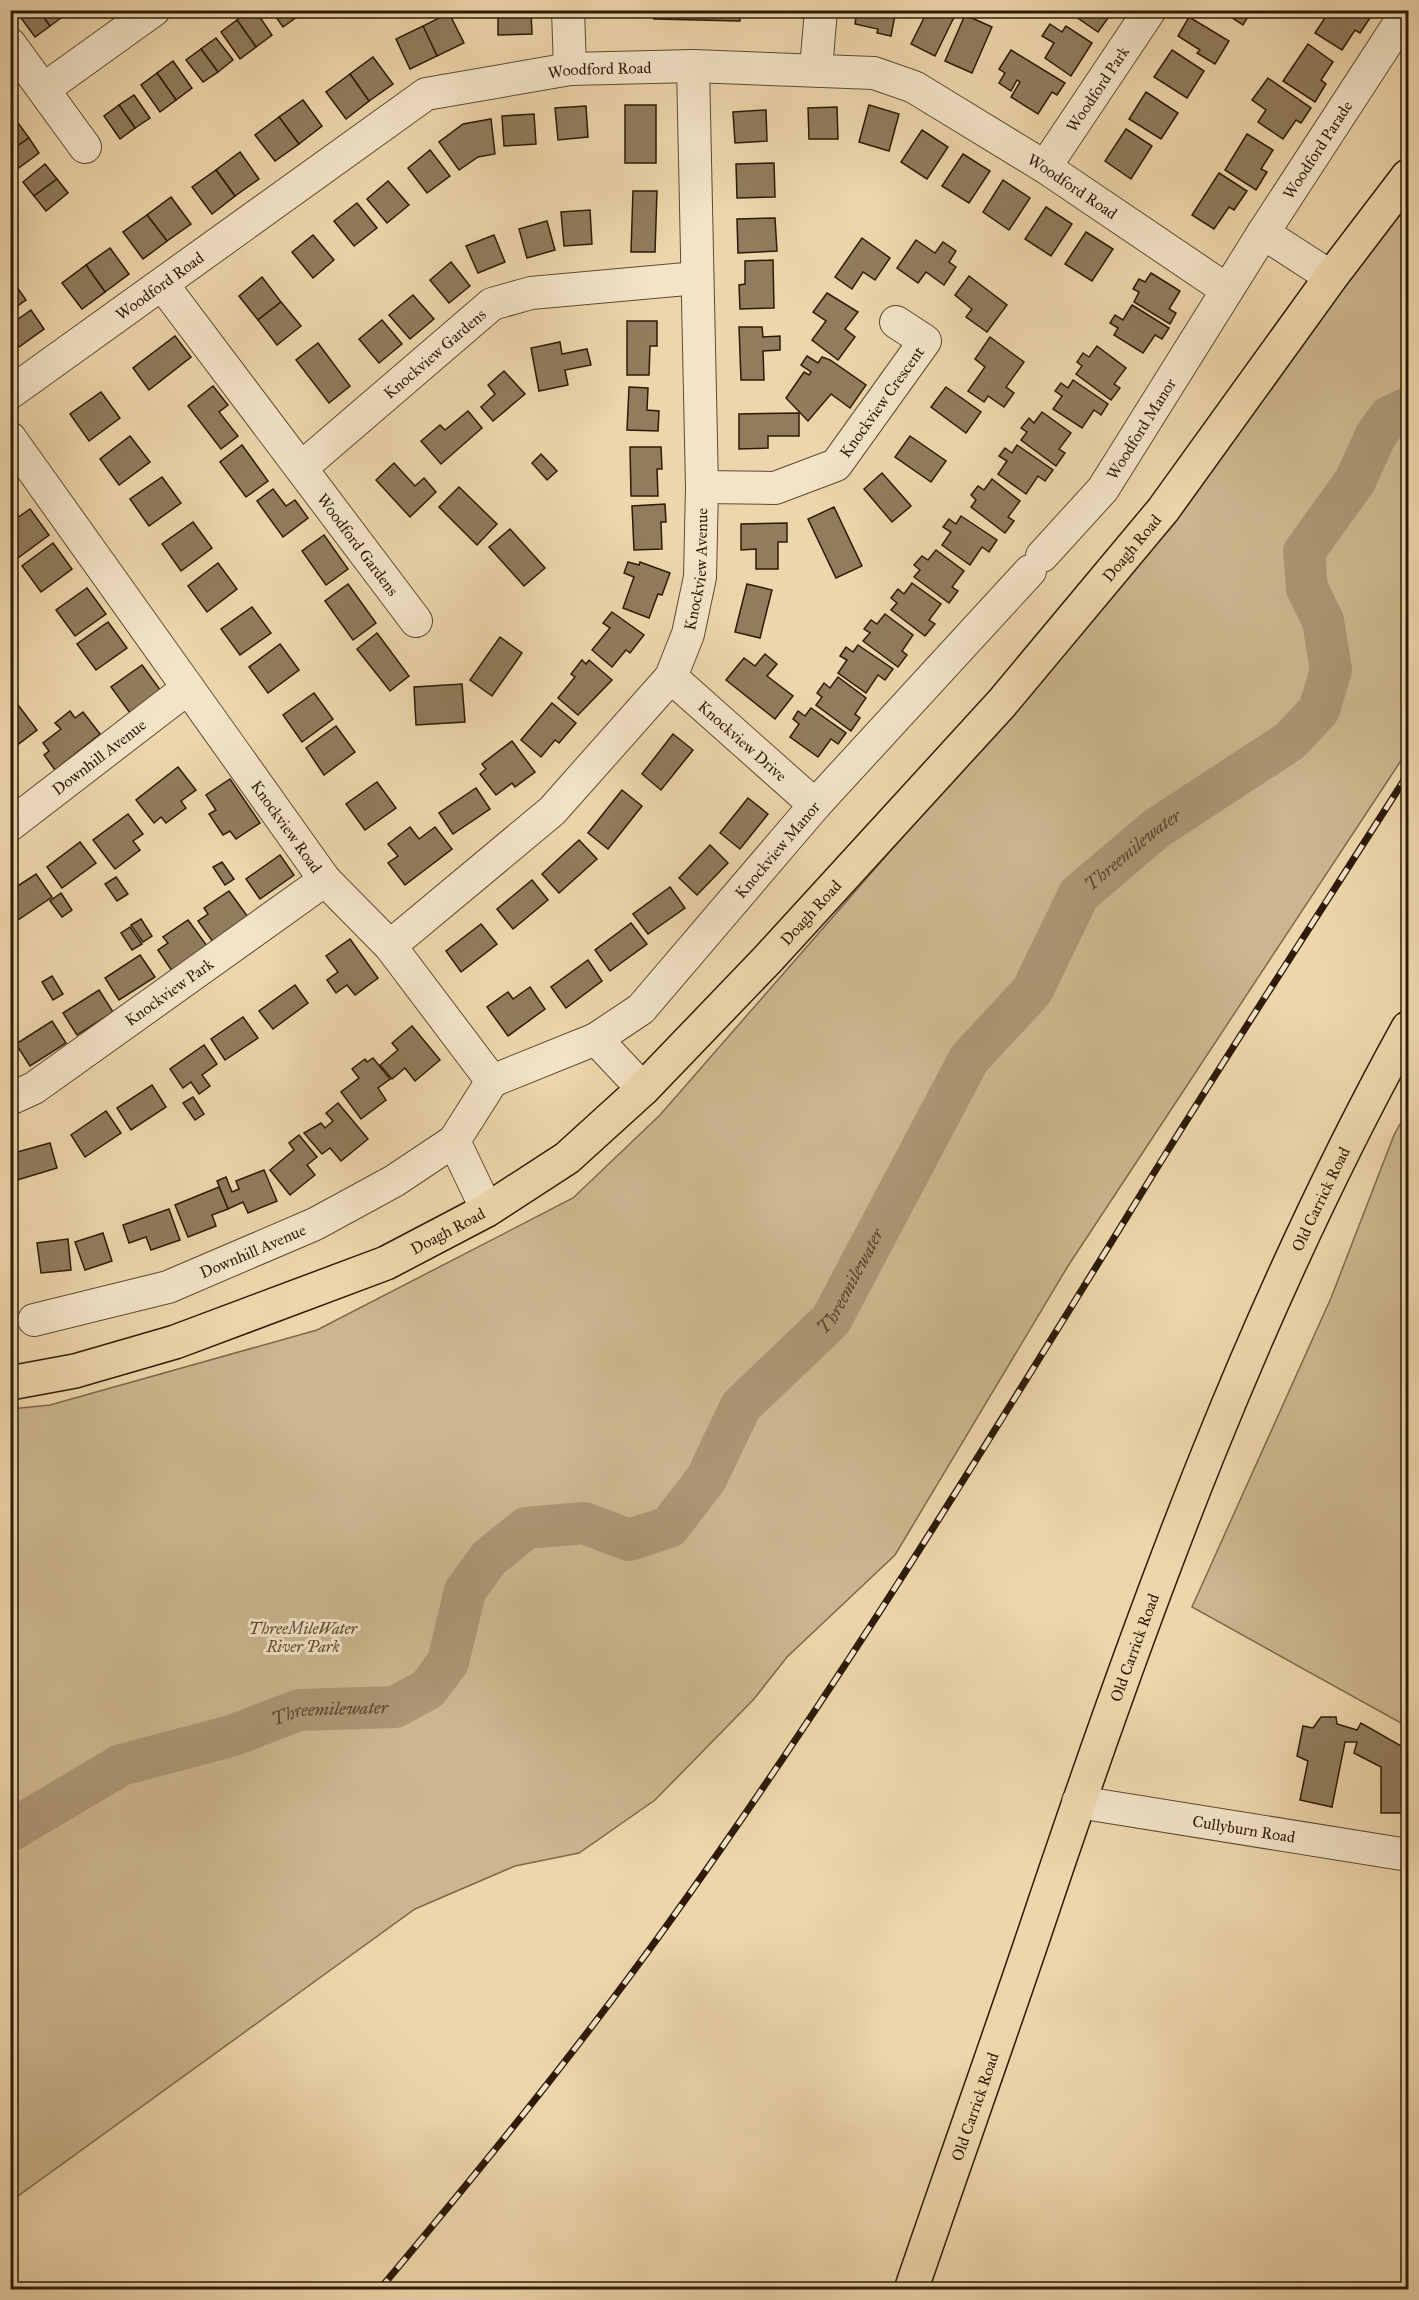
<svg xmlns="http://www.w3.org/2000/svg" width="1419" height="2300" viewBox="0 0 1419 2300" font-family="'IM FELL Great Primer',serif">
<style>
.green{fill:#ccb68f;stroke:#7c684c;stroke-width:1.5}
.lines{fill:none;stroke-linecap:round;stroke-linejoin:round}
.river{stroke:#ac9674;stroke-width:42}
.building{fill:#917c5d;stroke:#2d1b08;stroke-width:1.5}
.minor-casing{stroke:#5d4a31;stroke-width:34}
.major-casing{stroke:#2d1b08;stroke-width:36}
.minor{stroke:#f3e4c8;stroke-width:32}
.major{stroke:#edd6ab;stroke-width:33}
.rail-casing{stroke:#2d1b08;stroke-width:7}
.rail{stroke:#f3e4c8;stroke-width:4.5;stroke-dasharray:14;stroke-linecap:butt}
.labels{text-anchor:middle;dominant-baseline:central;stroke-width:6;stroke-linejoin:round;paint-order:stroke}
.street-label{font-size:16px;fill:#2d1b08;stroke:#f3e4c8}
.park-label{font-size:16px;font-style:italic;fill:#5d4a30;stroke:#f3e4c8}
.water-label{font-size:18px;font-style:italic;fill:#59462e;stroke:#f3e4c8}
</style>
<rect width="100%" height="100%" fill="#edd6ab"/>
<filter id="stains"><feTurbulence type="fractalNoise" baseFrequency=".00333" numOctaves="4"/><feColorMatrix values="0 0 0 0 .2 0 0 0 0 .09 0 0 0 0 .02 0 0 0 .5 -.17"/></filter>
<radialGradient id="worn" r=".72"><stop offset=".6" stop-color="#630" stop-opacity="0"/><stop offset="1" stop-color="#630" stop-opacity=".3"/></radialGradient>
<g class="green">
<path d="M1408,187V750L1068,1266L895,1555L787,1657L754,1699L655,1800L579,1853L515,1866L415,1909L11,2201V1409L50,1405L317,1330L573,1198L660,1115L1112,597Z"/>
<path d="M1408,1110V1727L1192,1607L1331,1298L1394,1135Z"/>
</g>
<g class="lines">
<path class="river" id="s1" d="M10,1831L121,1765L231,1736L299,1710L395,1707L428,1689L448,1662L465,1591L489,1558L526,1528L584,1523L629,1540L669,1527L706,1479L741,1406L831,1320L969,1059L1032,991L1079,894L1157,828L1290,741L1319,710L1331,670L1323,621L1307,588L1304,552L1355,481L1376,435L1389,417L1408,408"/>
</g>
<g class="building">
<path d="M23,10H39L50,26L35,37L18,14Z"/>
<path d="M39,10H62L65,15L50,26Z"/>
<path d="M249,10H255L272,35L256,47L237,20Z"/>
<path d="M271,10H294L298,16L283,27Z"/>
<path d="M498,10H531L532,34L498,35Z"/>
<path d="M654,10H740V21L654,19Z"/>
<path d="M857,10H896L891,36L877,33L878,29L855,24Z"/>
<path d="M928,10L957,11L935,56L911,44Z"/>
<path d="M1104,10L1102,14L1108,18L1098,32L1066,10Z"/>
<path d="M1220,10H1252L1243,25Z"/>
<path d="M1330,10H1359L1370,18L1360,33L1355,30L1342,50L1315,33Z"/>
<path d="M449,13L464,43L437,56L423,26Z"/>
<path d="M965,15L992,27L972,73L945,61Z"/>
<path d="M1189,17L1229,41L1215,64L1197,53L1200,50L1178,36Z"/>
<path d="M237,20L256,47L240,59L221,32Z"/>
<path d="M1050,24L1062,32L1066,26L1092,43L1071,76L1045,58L1054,43L1042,36Z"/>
<path d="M423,26L437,56L410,69L396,39Z"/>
<path d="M216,38L233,60L218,72L201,49Z"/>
<path d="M1308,44L1333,62L1321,80L1326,84L1315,102L1283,81Z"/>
<path d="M201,49L218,72L203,82L186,60Z"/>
<path d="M1011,50L1065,83L1057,95L1052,92L1038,114L1011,97L1020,82L1017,80L1011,91L999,83L1005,73L999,69Z"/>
<path d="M1172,50L1204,71L1187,98L1154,77Z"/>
<path d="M373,57L393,84L369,101L350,74Z"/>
<path d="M173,61L192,88L176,100L157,73Z"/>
<path d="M157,73L176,100L160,112L141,85Z"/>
<path d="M350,74L369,101L346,119L326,92Z"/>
<path d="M1268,78L1311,108L1301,123L1296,120L1283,139L1258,122L1266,110L1252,100Z"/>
<path d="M1146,92L1178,113L1161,139L1129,119Z"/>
<path d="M134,95L150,118L135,128L119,105Z"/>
<path d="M303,100L322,126L299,144L279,117Z"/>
<path d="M119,105L135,128L120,139L104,116Z"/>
<rect x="625" y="105" width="31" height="58"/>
<path d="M869,105L899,114L889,151L859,142Z"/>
<path d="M586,106L588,137L558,140L555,108Z"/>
<path d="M837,107L838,139H809L808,108Z"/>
<path d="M766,110L767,141L735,143L733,112Z"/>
<path d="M534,114L536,144L504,146L502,116Z"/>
<path d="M279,117L299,144L275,161L255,135Z"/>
<path d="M491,119L495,154L478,157L459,170L439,142L463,124Z"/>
<path d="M18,123L29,138L10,151V128Z"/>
<path d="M1126,129L1152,146L1131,179L1105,161Z"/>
<path d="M922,130L948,147L927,179L901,162Z"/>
<path d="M1247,134L1273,150L1261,169L1267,172L1256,190L1225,170Z"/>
<path d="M29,138L39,153L16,170L10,162V151Z"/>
<path d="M430,150L450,176L427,193L408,168Z"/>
<path d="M240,152L259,179L235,196L216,170Z"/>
<path d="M963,154L990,171L969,203L942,186Z"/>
<path d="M774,163L775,197L737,198L736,164Z"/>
<path d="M45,164L57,179L34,196L23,182Z"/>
<path d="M216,170L235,196L212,214L192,187Z"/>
<path d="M1219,173L1247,191L1234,210L1229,207L1214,229L1192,215Z"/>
<path d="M57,179L68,193L46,211L34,196Z"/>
<path d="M1003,180L1030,198L1009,230L983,212Z"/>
<path d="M388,181L409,205L387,223L367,199Z"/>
<path d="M633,191H657L655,252H631Z"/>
<path d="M171,197L191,224L167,241L147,215Z"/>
<path d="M357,203L377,228L354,246L334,221Z"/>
<path d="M1046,207L1072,224L1051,256L1025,239Z"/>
<path d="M590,210L592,244L564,246L561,212Z"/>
<path d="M147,215L167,241L143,259L123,232Z"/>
<path d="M775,218L777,251L738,253L737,219Z"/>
<path d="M547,221L555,250L527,258L519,229Z"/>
<path d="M1086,232L1113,249L1092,281L1065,264Z"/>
<path d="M313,235L334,260L313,278L292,252Z"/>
<path d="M494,235L505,262L478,273L466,246Z"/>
<path d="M862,238L890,258L875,280L863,272L852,289L835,277Z"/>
<path d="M916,240L935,253L943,242L956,251L949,262L956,267L944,285L926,272L918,283L897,268Z"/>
<path d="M110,248L129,274L105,292L86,265Z"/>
<path d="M773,260L774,308L740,309L739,285L745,284V261Z"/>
<path d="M451,262L470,286L449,303L430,280Z"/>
<path d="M86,265L105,292L82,309L62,283Z"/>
<path d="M1151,273L1180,291L1169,309L1176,313L1170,324L1134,302L1139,292L1133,289L1139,279L1145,282Z"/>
<path d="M969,276L1007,305L987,332L966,317L972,309L955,295Z"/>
<path d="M262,277L281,302L258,320L239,296Z"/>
<path d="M12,280L26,300L10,311V281Z"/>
<path d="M827,293L858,312L845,329L855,337L838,360L812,340L826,321L813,312Z"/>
<path d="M413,295L434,319L410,339L389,315Z"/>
<path d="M281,302L301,326L277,345L258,320Z"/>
<path d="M1132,305L1169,328L1162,339L1155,335L1143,353L1114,335L1118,328L1110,323L1115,315L1123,320Z"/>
<path d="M31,310L44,329L19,347L10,336V325Z"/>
<path d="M382,320L402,344L379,363L359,339Z"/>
<path d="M627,321H657V346H650L649,375H627Z"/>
<path d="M739,327H762L763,337L780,336V350L763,351L764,380H741Z"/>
<path d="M175,336L191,357L149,390L133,368Z"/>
<path d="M990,337L1024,362L1006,387L1014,393L1004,407L988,396L984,402L968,391L985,367L975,359Z"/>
<path d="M560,342L562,354L587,349L591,365L565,370L568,385L539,391L531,348Z"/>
<path d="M318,343L350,386L329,403L296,360Z"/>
<path d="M1097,346L1126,368L1114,384L1120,388L1111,400L1076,374L1082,366L1077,362L1083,353L1089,357Z"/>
<path d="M807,356L818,363L822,357L830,360L866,385L850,408L831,394L808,421L786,398L804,372L809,375L811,372L801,365Z"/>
<path d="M504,371L525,394L493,421L481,407L495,394L488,385Z"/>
<path d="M1073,380L1108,404L1101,415L1094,410L1082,428L1053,409L1062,396L1055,391L1061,383L1068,388Z"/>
<path d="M213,386L228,405L219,412L238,436L221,449L188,406Z"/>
<path d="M629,387L648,388L647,410L659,411L658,431L627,430Z"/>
<path d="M946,387L981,412L966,433L931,407Z"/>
<path d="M101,392L120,418L89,441L70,414Z"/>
<path d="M468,411L482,428L441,464L421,441L440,425L445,430Z"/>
<path d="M1042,412L1071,433L1059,449L1065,453L1056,466L1021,440L1027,432L1021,428L1029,418L1034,423Z"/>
<path d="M799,413V436H768V448L739,449V414Z"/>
<path d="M130,436L150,462L119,485L100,459Z"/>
<path d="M910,436L946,461L931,482L895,457Z"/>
<path d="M242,445L268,481L246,497L220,462Z"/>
<path d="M1017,445L1053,470L1045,481L1038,476L1026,494L998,474L1007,461L999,456L1005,448L1012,453Z"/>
<path d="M630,447H661L662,469H657L658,496H631Z"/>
<path d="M541,454L557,471L547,480L532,463Z"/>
<path d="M394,463L415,486L424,478L436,492L410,517L376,480Z"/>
<path d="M882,473L911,506L892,522L864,489Z"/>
<path d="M162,477L181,503L149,526L130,499Z"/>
<path d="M992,479L1020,501L1008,517L1014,521L1005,533L971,507L976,500L971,495L978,486L984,490Z"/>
<path d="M10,481L17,490L10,495Z"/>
<path d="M459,487L497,524L477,545L439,507Z"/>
<path d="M273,489L286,506L295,500L308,518L283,537L257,501Z"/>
<path d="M665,504L666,522H661L662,549L634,550L632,506Z"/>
<path d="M834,507L862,566L836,578L808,519Z"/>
<path d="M30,509L49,535L18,558L10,548V523Z"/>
<path d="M961,516L997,540L989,552L982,547L970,565L942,545L951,532L943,527L949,519L956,524Z"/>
<path d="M193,522L212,548L181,571L162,544Z"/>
<path d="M787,523V542H778V569H756V549L741,550V524Z"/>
<path d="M510,529L545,568L524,586L489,547Z"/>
<path d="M324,535L348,569L326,585L302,551Z"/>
<path d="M53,543L72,569L41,592L22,566Z"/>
<path d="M936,550L964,571L952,587L958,591L949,603L914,577L920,570L914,565L922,556L928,560Z"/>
<path d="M628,562L639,565L640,562L670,573L662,595L658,594L649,618L623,608L634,577L624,573Z"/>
<path d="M218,563L237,589L207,612L188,586Z"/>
<path d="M912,583L941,604L929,620L935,624L925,636L891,610L897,603L891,598L898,589L904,594Z"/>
<path d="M348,584L376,623L353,640L325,601Z"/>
<path d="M747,584L772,590L760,638L735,632Z"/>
<path d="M87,588L106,614L75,636L56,610Z"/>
<path d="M252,607L271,633L240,655L221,629Z"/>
<path d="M612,612L644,635L630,653L626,650L612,667L592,650L610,628L603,623Z"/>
<path d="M885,614L913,635L902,651L907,655L898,667L863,641L870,633L864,629L871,620L877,624Z"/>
<path d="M108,622L127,648L96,670L77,644Z"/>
<path d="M377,633L409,676L390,691L357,649Z"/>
<path d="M500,637L522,653L492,696L470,680Z"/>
<path d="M280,644L299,670L268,693L249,667Z"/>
<path d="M858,645L893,669L885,680L878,675L866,693L838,673L847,660L840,656L846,647L853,652Z"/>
<path d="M765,654L777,664L767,676L793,696L775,719L726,680L744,658L755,666Z"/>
<path d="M582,660L586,664L589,660L612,680L578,715L558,698L575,677L571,674Z"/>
<path d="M142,665L161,691L130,713L111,687Z"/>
<path d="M838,677L866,698L855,714L860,718L851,731L816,705L822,697L817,693L824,683L830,688Z"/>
<path d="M462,684L465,722L416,725L414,687Z"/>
<path d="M314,693L333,719L302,742L283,715Z"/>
<path d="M12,697L37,730L12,749L10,747Z"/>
<path d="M552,703L576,723L559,743L555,740L541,757L521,740Z"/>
<path d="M811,708L846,733L838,744L831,739L818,757L790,737L799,724L793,719L798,711L805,716Z"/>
<path d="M70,711L75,718L83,712L100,734L55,770L44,755L49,751L43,743L61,729L55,723Z"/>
<path d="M336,726L355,752L324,775L306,748Z"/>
<path d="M673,734L693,750L661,790L642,774Z"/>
<path d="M512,741L535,772L515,787L512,783L496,795L480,774L486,769L482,764Z"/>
<path d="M178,767L196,790L181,801L186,808L166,823L161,817L154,823L136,800Z"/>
<path d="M230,779L260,823L236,839L230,831L223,835L209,814L216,810L206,795Z"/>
<path d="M377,782L396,808L365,830L346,804Z"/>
<path d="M476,788L490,809L453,834L439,813Z"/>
<path d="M622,790L642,806L608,849L588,833Z"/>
<path d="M748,798L768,814L740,849L720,833Z"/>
<path d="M128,814L143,834L133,841L140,850L115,869L93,840Z"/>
<path d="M410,827L419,839L435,827L452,849L405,885L388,863L398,856L388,844Z"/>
<path d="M579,840L597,859L559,893L542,874Z"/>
<path d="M80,842L96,863L62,888L47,867Z"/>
<path d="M710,845L728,863L697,895L679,878Z"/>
<path d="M280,855L294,875L260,899L246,879Z"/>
<path d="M222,862L234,879L225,885L213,867Z"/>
<path d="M36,874L52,897L15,922L10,916V891Z"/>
<path d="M116,877L128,894L117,901L105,884Z"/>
<path d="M532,880L548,900L513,929L497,909Z"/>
<path d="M670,887L685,908L648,934L633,914Z"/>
<path d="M229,891L248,917L213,942L198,921L208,914L204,908Z"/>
<path d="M61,893L72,910L62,917L50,901Z"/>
<path d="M141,919L152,936L143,942L131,925Z"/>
<path d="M188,920L207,946L172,971L158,950L168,943L163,937Z"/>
<path d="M631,923L647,944L610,971L595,950Z"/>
<path d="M481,924L497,944L461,972L446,951Z"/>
<path d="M130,927L142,944L132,950L121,933Z"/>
<path d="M350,939L378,978L355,995L347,985L336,993L327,980L338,972L326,956Z"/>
<path d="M140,955L155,977L119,1000L105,978Z"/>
<path d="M588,960L602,981L566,1008L551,987Z"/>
<path d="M10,972L17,981L10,985Z"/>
<path d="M52,976L63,994L53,1000L42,982Z"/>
<path d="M295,985L308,1003L273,1029L259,1011Z"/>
<path d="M530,987L545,1009L508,1036L487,1007L508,992L513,999Z"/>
<path d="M99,990L113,1012L77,1035L63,1013Z"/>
<path d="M243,1017L258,1038L225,1060L211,1039Z"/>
<path d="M52,1021L66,1043L30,1066L16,1044Z"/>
<path d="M412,1026L440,1060L415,1081L405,1068L392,1079L380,1065L398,1050L392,1043Z"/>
<path d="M204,1045L217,1064L202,1075L210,1086L199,1094L191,1082L183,1088L170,1069Z"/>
<path d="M10,1052L15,1077L10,1078Z"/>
<path d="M373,1058L390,1079L378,1088L386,1100L361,1119L341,1092L359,1078L352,1069L365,1059L367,1062Z"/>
<path d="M152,1085L166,1107L131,1130L117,1108Z"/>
<path d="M193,1097L204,1114L195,1120L183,1103Z"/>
<path d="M338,1103L368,1139L341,1161L330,1148L322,1154L304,1133L321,1123L325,1128L333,1121L326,1113Z"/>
<path d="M106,1111L121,1133L85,1157L71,1135Z"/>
<path d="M299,1135L317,1157L307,1165L315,1175L290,1195L270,1170L294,1150L289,1143Z"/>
<path d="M50,1143L57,1168L17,1180L10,1154Z"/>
<path d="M264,1170L277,1201L248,1213L243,1202L228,1209L217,1181L226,1177L232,1192L239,1189L236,1181Z"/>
<path d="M219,1187L228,1209L212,1215L216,1226L188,1237L175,1205Z"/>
<path d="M169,1209L180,1240L151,1250L146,1237L129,1243L123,1225Z"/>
<path d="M103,1233L112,1261L85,1270L75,1242Z"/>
<path d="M68,1239L71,1270L41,1273L37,1243Z"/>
<path d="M14,1258L16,1276L10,1277V1259Z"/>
<path d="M1321,1717H1336L1337,1724L1357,1730L1361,1723L1408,1750V1813H1381V1767L1354,1753L1357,1742H1345L1332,1807L1300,1800L1308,1761L1297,1756L1303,1726L1313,1728Z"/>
</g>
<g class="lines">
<g class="minor-casing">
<g id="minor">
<path d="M568,10L570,69"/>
<path d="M10,44L85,147"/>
<path d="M816,69L821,10"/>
<path d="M44,89L154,10"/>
<path id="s2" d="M1045,167L1150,10"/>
<path d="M1263,233L1331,277"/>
<path id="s3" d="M162,284L416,621"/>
<path id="s4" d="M10,393L426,94L570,69L693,66L874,73L914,87L1045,167L1227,290"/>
<path id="s5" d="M10,438L325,880L390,946L492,1081L454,1141L487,1210"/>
<path id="s6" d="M301,468L492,304L531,293L697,278"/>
<path id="s7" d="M702,487L775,488L836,465L925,341L896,322"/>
<path id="s8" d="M1042,556L1103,489L1263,233L1408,10"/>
<path id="s9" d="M671,677L815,805"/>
<path id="s10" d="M10,825L188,688"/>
<path id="s11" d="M390,946L552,811L671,677L688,634L700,577L702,487L693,66"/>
<path d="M596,1039L643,1089"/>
<path id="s12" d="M492,1081L596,1039L641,1009L815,805L1030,571"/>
<path id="s13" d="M10,1099L34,1088L325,880"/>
<path id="s14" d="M34,1320L168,1287L315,1224L394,1181L454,1141"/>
<path id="s15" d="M1078,1802L1408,1855"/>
</g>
</g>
<g class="major-casing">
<g id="major">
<path id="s16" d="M10,1383L75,1371L175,1342L386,1263L487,1210L567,1158L643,1089L767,960L1002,703L1163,510L1331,277L1408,176"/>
<path id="s17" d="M911,2290C956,2158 1003,2028 1047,1896C1147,1600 1256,1303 1408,1028"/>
</g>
</g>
<use href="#minor" class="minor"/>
<use href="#major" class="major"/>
<g class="rail-casing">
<path id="rail" d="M379,2290C478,2172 575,2053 665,1928C844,1679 1004,1416 1165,1155C1245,1027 1327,901 1408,774"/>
</g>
<use href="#rail" class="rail"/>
</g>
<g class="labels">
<g class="street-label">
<text stroke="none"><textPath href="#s4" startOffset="688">Woodford Road</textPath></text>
<text stroke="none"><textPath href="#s2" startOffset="94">Woodford Park</textPath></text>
<text stroke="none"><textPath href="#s8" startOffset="492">Woodford Parade</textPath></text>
<text stroke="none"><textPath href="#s4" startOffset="1192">Woodford Road</textPath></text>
<text stroke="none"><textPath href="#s4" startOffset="184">Woodford Road</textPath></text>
<text stroke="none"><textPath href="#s6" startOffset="176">Knockview Gardens</textPath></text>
<text stroke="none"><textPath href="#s7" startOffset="216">Knockview Crescent</textPath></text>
<text stroke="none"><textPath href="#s8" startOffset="162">Woodford Manor</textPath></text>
<text stroke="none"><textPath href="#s3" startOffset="326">Woodford Gardens</textPath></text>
<text stroke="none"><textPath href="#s16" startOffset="1437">Doagh Road</textPath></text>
<text stroke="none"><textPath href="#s11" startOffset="502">Knockview Avenue</textPath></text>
<text stroke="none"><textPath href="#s9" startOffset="96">Knockview Drive</textPath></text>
<text stroke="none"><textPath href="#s10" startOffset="112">Downhill Avenue</textPath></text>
<text stroke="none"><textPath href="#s5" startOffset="477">Knockview Road</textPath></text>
<text stroke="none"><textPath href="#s12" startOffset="376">Knockview Manor</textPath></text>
<text stroke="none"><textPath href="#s16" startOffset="951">Doagh Road</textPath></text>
<text stroke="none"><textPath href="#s13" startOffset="192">Knockview Park</textPath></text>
<text stroke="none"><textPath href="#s17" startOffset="1166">Old Carrick Road</textPath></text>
<text stroke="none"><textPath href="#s16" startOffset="465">Doagh Road</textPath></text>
<text stroke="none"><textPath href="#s14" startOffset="230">Downhill Avenue</textPath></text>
<text stroke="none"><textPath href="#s17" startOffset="680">Old Carrick Road</textPath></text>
<text stroke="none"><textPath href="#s15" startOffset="168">Cullyburn Road</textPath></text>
<text stroke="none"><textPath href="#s17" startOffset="194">Old Carrick Road</textPath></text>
</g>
<g class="park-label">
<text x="303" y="1628">ThreeMileWater<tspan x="303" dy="18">River Park</tspan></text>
</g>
<g class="water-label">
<text stroke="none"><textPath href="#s1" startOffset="1624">Threemilewater</textPath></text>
<text stroke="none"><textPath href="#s1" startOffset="1102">Threemilewater</textPath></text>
<text stroke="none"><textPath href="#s1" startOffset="346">Threemilewater</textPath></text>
</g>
</g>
<rect width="1419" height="2300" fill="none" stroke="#edd6ab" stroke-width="36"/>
<rect x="12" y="12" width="1395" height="2276" fill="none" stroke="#2d1b08" stroke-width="3"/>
<rect x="18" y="18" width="1383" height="2264" fill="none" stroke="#2d1b08" stroke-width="1.5"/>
<rect width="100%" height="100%" filter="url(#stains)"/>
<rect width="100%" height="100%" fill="url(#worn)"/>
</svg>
